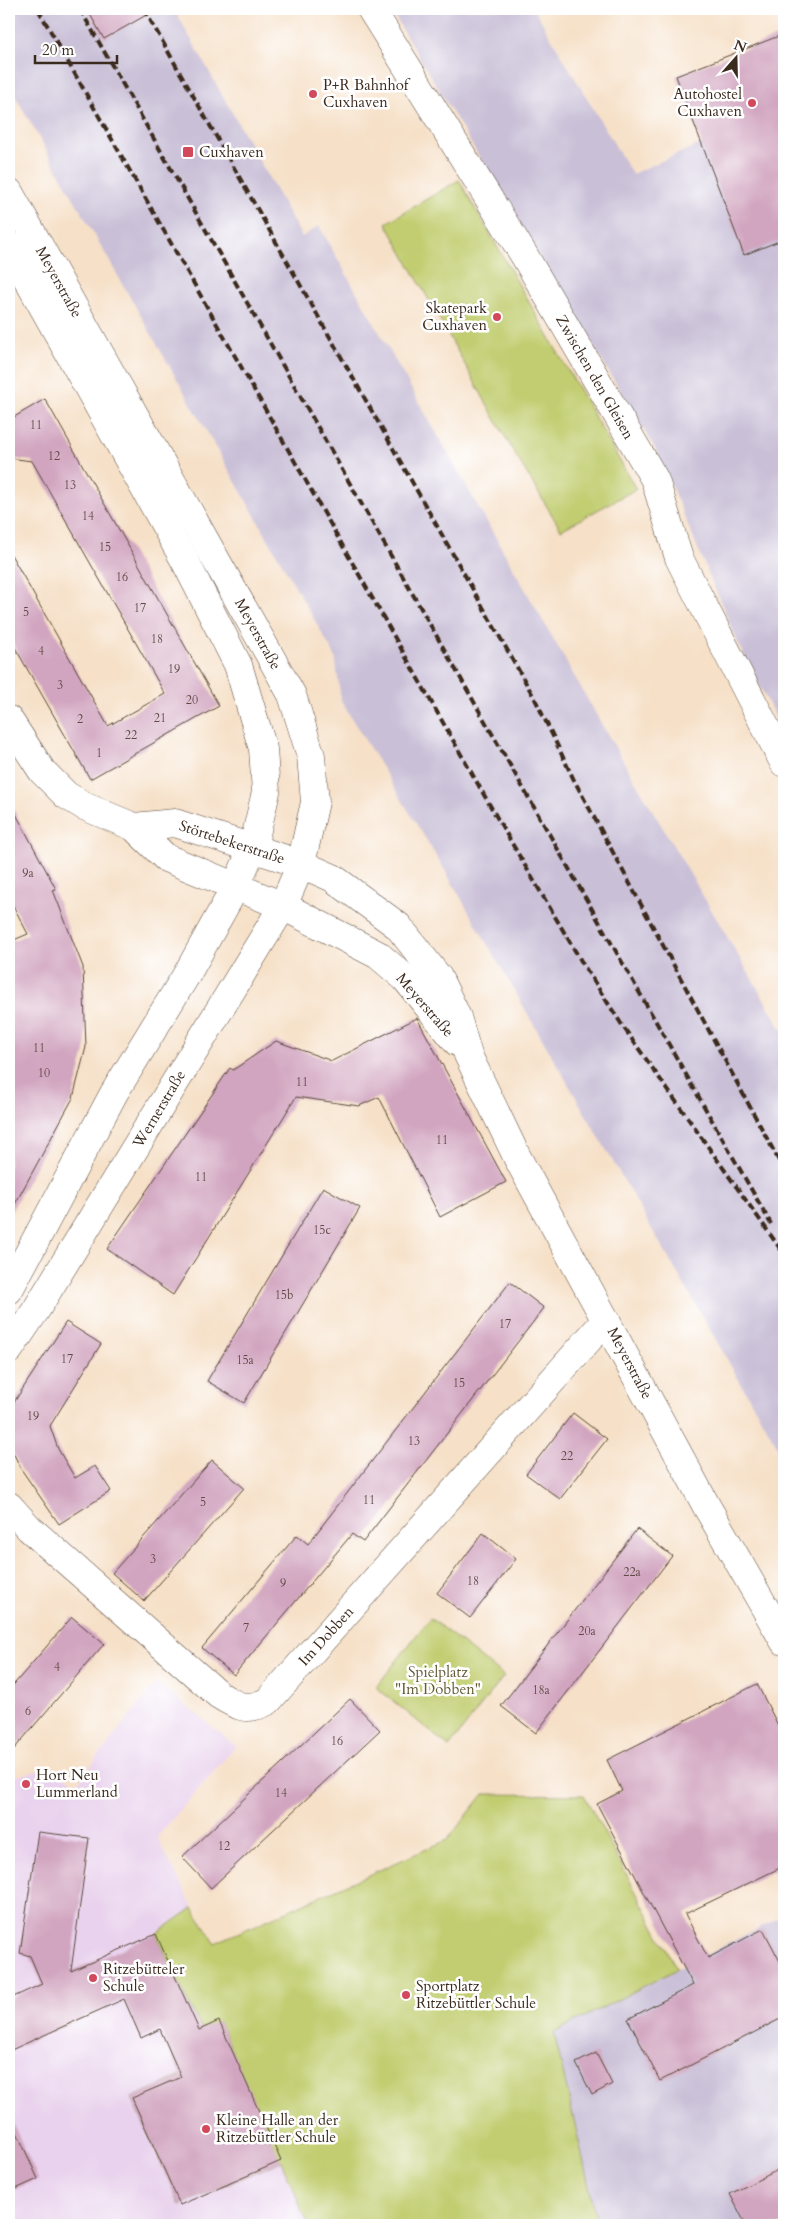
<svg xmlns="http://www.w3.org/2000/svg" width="793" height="2234" viewBox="0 0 793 2234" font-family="Cardo,serif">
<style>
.built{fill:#e9d2ed}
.industrial{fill:#c9bfd7}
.green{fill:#c1cd6f;stroke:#7e7c46}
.building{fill:#d1a5c0}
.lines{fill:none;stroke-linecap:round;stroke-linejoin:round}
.minor-casing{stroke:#574537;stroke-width:29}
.major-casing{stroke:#574537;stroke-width:29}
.minor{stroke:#fff;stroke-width:28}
.major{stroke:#fff;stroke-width:28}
.rail{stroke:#3b2a1e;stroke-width:4;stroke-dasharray:8 4;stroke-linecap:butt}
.poi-dot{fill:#d1495b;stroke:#fff;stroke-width:2}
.labels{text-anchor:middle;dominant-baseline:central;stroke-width:5;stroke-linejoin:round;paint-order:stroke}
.number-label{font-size:12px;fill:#604946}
.poi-label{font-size:15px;fill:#3b2a1e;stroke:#fff;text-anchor:start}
.street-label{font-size:15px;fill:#3b2a1e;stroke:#fff}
.park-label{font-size:15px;fill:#635b36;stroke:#fff}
</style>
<rect width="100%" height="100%" fill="#fff"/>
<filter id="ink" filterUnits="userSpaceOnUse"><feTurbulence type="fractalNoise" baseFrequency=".02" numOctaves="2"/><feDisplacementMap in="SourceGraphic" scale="10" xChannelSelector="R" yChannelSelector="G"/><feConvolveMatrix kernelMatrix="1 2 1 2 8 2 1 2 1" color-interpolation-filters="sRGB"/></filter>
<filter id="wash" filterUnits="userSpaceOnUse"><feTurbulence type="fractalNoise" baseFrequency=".0096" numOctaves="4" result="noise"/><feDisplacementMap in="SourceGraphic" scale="20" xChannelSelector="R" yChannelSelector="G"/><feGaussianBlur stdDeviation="1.12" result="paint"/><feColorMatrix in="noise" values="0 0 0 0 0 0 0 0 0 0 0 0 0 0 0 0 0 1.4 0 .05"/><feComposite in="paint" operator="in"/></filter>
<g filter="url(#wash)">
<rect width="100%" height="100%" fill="#f6e0c7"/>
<path class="built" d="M157,1682L236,1746L157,1837L193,1908L156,1933L201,2029L219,2021L309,2225H9V1778L48,1768L77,1783Z"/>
<g class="industrial">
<path d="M9,9H174L302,237L319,226L602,725L784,1033V1458L443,867L341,701L335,656L9,85Z"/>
<path d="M390,9H534L632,174L703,143L784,112V734L738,643L656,450Z"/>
<path d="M784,1915V2225H598L554,2033Z"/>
</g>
<g class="green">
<path d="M459,180L636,489L561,530L512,449L386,223Z"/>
<path d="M430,1618L504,1676L449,1747L376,1687Z"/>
<path d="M484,1794L584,1795L677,1969L554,2033L598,2225H309L281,2161L180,2205L132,2098L233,2053L219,2022L201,2029L156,1934L193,1908L215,1943L447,1840Z"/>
</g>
<g id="blocks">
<g class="building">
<path d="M87,9H157L104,39Z"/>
<path d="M784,34V239L744,255L676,76Z"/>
<path d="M45,399L219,706L90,779L9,637V551L108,726L165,694L32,461L9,458V420Z"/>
<path d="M9,801L56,889L53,890L83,967L86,1047L73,1098L9,1215V942L28,934L9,898Z"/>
<path d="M417,1018L506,1182L440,1217L379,1097L359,1106L296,1097L173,1295L107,1249L230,1068L233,1070L276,1041L332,1061Z"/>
<path d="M323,1187L360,1208L244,1403L207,1381Z"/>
<path d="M510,1282L544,1308L363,1542L352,1534L234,1675L202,1648L297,1535L308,1544Z"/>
<path d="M66,1322L101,1344L50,1426L58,1449L75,1478L95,1466L111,1491L59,1524L21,1469L9,1444V1410Z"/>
<path d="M573,1413L607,1439L560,1499L526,1474Z"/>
<path d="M212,1460L244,1488L144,1601L112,1573Z"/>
<path d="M637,1529L672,1556L536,1733L501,1706Z"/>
<path d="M483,1533L516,1559L470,1618L437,1593Z"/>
<path d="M72,1617L104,1644L9,1755V1690Z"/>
<path d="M757,1684L784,1737V1866L685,1914L708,1958L763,1929L784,1969V2017L660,2081L628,2019L693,1985L597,1804L622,1791L607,1760Z"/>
<path d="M350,1699L380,1730L211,1888L182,1857Z"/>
<path d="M38,1832L89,1838L71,1971L156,1934L199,2030L219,2021L281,2161L180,2205L132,2098L181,2077L160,2029L141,2038L124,1999L9,2051V1999L42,1984L30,1956L20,1953Z"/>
<path d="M596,2053L612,2084L592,2095L576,2063Z"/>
<path d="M9,2115L38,2179L9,2192Z"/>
<path d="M784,2167V2225H746L730,2194Z"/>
</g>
</g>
</g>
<g filter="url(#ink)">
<use href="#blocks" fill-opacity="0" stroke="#574537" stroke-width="1"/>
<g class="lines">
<g class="minor-casing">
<g id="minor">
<path d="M371,9L524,255L655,480L679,558L784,763"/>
<path d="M9,720L42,771L66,795L84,806L134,827L166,858L283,906L378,955L405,978L457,1042"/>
<path d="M134,827L175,823L301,864L333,878L398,926L438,977L457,1017L468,1055L517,1157L707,1507L784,1641"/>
<path d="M9,1506L29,1528L219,1695C238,1707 247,1712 268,1701L606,1320"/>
</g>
</g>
<g class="major-casing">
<g id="major">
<path d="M9,192L292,695L311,756L315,802L301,864L283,906L36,1310L9,1350"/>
<path d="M9,246L185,561L238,665L263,749L266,792L253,847L236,886L187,974L114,1093L9,1290"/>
</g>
</g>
<use href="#minor" class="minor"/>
<use href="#major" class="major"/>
<g class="rail">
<path d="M38,9L500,823L584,966L624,1028L784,1254"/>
<path d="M80,9L771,1224"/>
<path d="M144,9L535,699L574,780L784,1170"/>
</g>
</g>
</g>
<g class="poi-dot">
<circle cx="313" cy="94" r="5"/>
<circle cx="752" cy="103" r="5"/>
<rect x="182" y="146" width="12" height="12" rx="2.5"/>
<circle cx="497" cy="317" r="5"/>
<circle cx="26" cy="1784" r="5"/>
<circle cx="93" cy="1978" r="5"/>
<circle cx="406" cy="1995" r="5"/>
<circle cx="206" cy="2129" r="5"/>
</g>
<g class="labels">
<g class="number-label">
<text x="36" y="425">11</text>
<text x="54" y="456">12</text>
<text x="70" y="485">13</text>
<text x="88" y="516">14</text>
<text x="105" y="547">15</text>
<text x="122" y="577">16</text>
<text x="140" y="608">17</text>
<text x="26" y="612">5</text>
<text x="157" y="639">18</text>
<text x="41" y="651">4</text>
<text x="174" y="669">19</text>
<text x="60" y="685">3</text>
<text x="192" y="700">20</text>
<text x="160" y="718">21</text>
<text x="80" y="719">2</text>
<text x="131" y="735">22</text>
<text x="99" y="753">1</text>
<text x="28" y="873">9a</text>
<text x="39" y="1048">11</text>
<text x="44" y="1073">10</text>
<text x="302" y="1082">11</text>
<text x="442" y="1140">11</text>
<text x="201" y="1177">11</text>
<text x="322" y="1230">15c</text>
<text x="284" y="1295">15b</text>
<text x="505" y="1324">17</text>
<text x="67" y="1359">17</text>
<text x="245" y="1360">15a</text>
<text x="459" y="1383">15</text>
<text x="33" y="1416">19</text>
<text x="414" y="1441">13</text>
<text x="567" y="1456">22</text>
<text x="369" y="1500">11</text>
<text x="203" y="1502">5</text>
<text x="153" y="1559">3</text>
<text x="632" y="1572">22a</text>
<text x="473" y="1581">18</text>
<text x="283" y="1583">9</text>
<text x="246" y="1628">7</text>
<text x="587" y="1631">20a</text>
<text x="57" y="1667">4</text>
<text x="541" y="1690">18a</text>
<text x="28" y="1711">6</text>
<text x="337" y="1741">16</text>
<text x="281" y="1793">14</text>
<text x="224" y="1846">12</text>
</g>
<g class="poi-label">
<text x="323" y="85">P+R Bahnhof<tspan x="323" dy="17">Cuxhaven</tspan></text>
<text x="742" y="94" text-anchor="end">Autohostel<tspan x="742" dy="17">Cuxhaven</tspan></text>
<text x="199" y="152">Cuxhaven</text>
<text x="487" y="308" text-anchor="end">Skatepark<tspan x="487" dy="17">Cuxhaven</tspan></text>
<text x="36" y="1775">Hort Neu<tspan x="36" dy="17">Lummerland</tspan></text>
<text x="103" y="1969">Ritzebütteler<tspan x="103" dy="17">Schule</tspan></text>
<text x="416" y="1986">Sportplatz<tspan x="416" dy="17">Ritzebüttler Schule</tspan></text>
<text x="216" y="2120">Kleine Halle an der<tspan x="216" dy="17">Ritzebüttler Schule</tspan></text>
</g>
<g class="street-label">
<text transform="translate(59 282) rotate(61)">Meyerstraße</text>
<text transform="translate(595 377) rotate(60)">Zwischen den Gleisen</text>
<text transform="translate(258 634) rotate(61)">Meyerstraße</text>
<text transform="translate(232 842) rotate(18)">Störtebekerstraße</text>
<text transform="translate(425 1005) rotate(49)">Meyerstraße</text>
<text transform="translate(159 1109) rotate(-59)">Wernerstraße</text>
<text transform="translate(630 1363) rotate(62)">Meyerstraße</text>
<text transform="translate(326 1636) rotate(-48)">Im Dobben</text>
</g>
<g class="park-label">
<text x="438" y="1672">Spielplatz<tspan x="438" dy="17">"Im Dobben"</tspan></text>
</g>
</g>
<rect width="793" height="2234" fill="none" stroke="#fff" stroke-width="30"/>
<g transform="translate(736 58) rotate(20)" stroke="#ffffff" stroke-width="4" paint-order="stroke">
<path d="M0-4L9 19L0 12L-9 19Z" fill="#3b2a1e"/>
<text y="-8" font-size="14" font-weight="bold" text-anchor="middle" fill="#3b2a1e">N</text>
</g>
<path d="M35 55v8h82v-8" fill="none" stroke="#3b2a1e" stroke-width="2.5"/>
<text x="42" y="55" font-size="15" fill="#3b2a1e" stroke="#ffffff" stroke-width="4" paint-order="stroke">20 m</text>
</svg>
